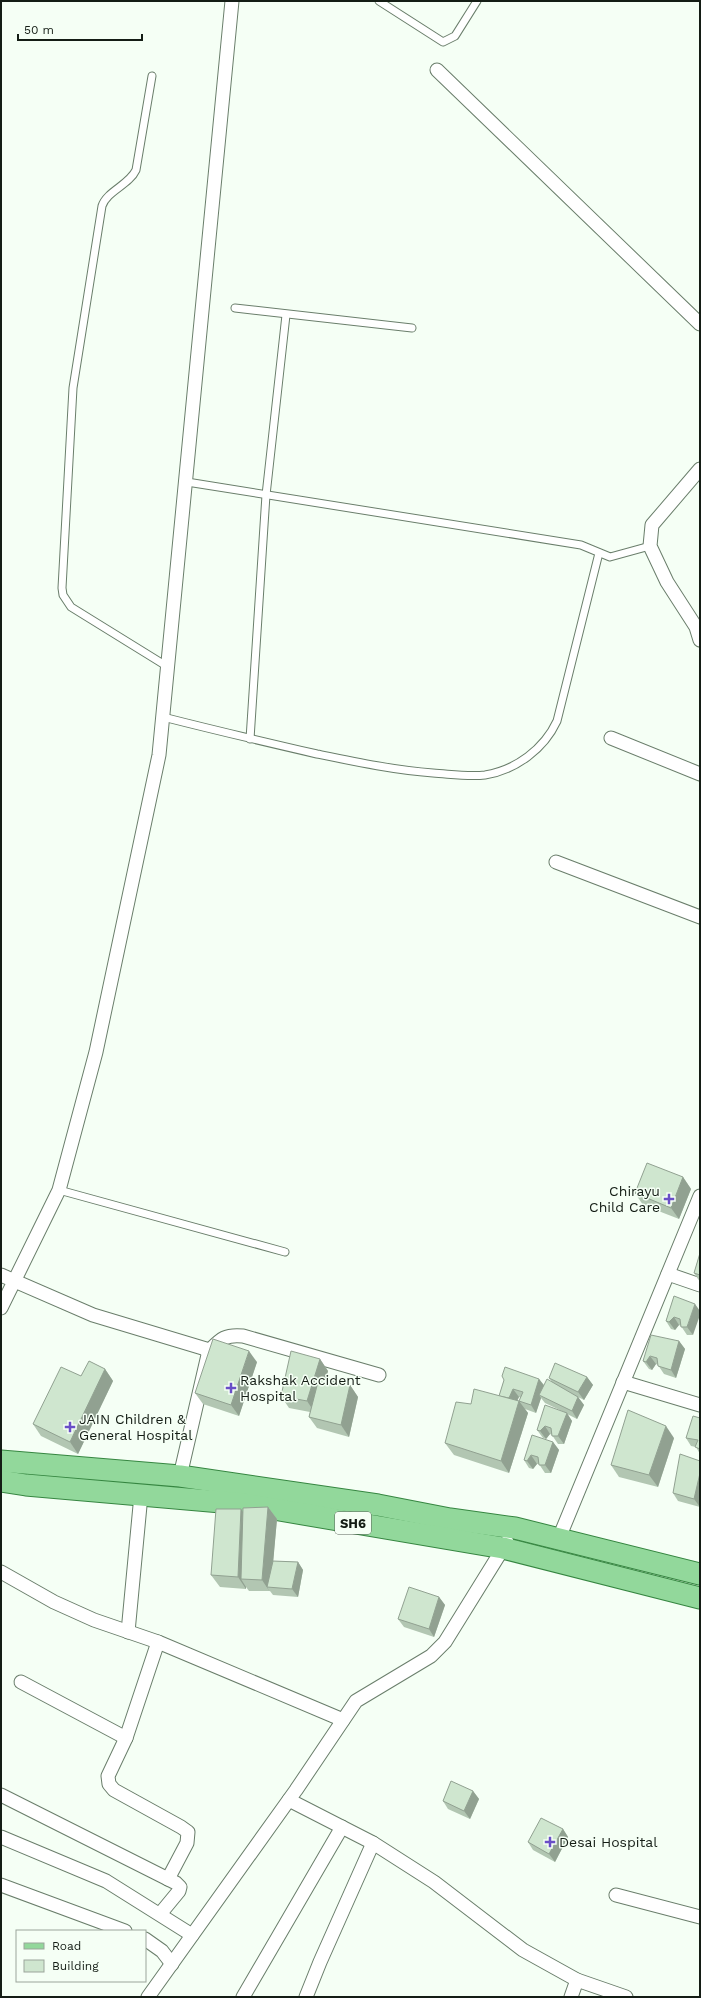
<svg xmlns="http://www.w3.org/2000/svg" width="701" height="1998" viewBox="0 0 701 1998" font-family="'Work Sans',sans-serif">
<style>
.lines{fill:none;stroke-linecap:round;stroke-linejoin:round}
.service-casing{stroke:#6a7e6b;stroke-width:9}
.minor-casing{stroke:#6a7e6b;stroke-width:15}
.primary-casing{stroke:#368641;stroke-width:23}
.service{stroke:#fff;stroke-width:7}
.minor{stroke:#fff;stroke-width:13}
.primary{stroke:#92d89b;stroke-width:21}
.wall{fill:#b2c6b2;fill-rule:evenodd}
.shaded-wall{fill:#91a191}
.building{fill:#cfe6cf;stroke:#91a191}
.poi-dot{fill:#694ec7;stroke:#f5fff5;stroke-width:1.5}
.labels{text-anchor:middle;dominant-baseline:central;stroke-width:3;stroke-linejoin:round;paint-order:stroke}
.shield{fill:#f5fff5;stroke:#586158;stroke-width:1}
.shield-label{font-size:13px;font-weight:bold;fill:#141d15}
.poi-label{font-size:14px;fill:#141d15;stroke:#f5fff5;text-anchor:start}
</style>
<rect width="100%" height="100%" fill="#f5fff5"/>
<g class="lines">
<g class="service-casing">
<g id="service">
<path d="M379,1L443,42L455,36L477,1"/>
<path d="M152,76L136,170C129,185 107,191 102,206L73,388L62,588L63,595L71,607L168,667"/>
<path d="M235,308L412,328"/>
<path d="M187,482L581,545L610,557L650,546"/>
<path d="M163,717C214,730 265,742 317,754C356,762 394,770 433,773C450,774 468,777 485,775C516,770 544,749 557,721L599,553"/>
<path d="M250,739L266,495L286,315"/>
<path d="M59,1190L285,1252"/>
</g>
</g>
<g class="minor-casing">
<g id="minor">
<path d="M437,70L700,324"/>
<path d="M700,469L652,525L650,546L667,582L696,627L700,640"/>
<path d="M611,738L700,774"/>
<path d="M556,862L700,917"/>
<path d="M668,1274L700,1285"/>
<path d="M1,1275L93,1315L206,1349L208,1355L180,1476"/>
<path d="M1,1308L59,1190L96,1052L159,755L232,1"/>
<path d="M208,1352C220,1340 224,1334 243,1336L379,1375"/>
<path d="M623,1382L700,1405"/>
<path d="M559,1538L700,1196"/>
<path d="M1,1572L54,1602L94,1620L158,1642L343,1720"/>
<path d="M128,1632L141,1495"/>
<path d="M158,1642L126,1738L108,1776L109,1784L114,1790L181,1827L188,1832L187,1843L168,1879"/>
<path d="M21,1682L126,1738"/>
<path d="M1,1795L176,1883L180,1887L179,1891L160,1914"/>
<path d="M289,1800L373,1843L434,1882L523,1950L577,1980L626,1997"/>
<path d="M1,1837L106,1881L192,1935"/>
<path d="M1,1885L125,1931"/>
<path d="M616,1895L700,1917"/>
<path d="M145,1939L162,1951L172,1964"/>
<path d="M148,1997L296,1790L356,1701L431,1656L445,1642L507,1542"/>
<path d="M243,1997L342,1827"/>
<path d="M306,1997L320,1962L373,1843"/>
<path d="M571,1997L577,1980"/>
</g>
</g>
<g class="primary-casing">
<g id="primary">
<path d="M1,1461L180,1476L378,1505L450,1519L515,1528L700,1574"/>
<path d="M1,1481L26,1485L244,1504L503,1548L700,1598"/>
</g>
</g>
<use href="#service" class="service"/>
<use href="#minor" class="minor"/>
<use href="#primary" class="primary"/>
</g>
<g class="wall">
<path d="M683,1177L691,1189L679,1219L643,1205L635,1193Z"/>
<path d="M700,1253V1282L694,1273Z"/>
<path d="M674,1296L693,1335H687L681,1326L679,1325L675,1330L671,1329L666,1321Z"/>
<path d="M679,1341L685,1349L676,1378L664,1374L658,1365L656,1364L652,1370L649,1369L643,1361Z"/>
<path d="M320,1359L328,1371L326,1380L350,1385L358,1397L349,1437L317,1428L309,1417L310,1412L289,1408L281,1396Z"/>
<path d="M257,1362L239,1416L203,1404L195,1393Z"/>
<path d="M105,1369L113,1381L78,1454L41,1436L33,1424L81,1376Z"/>
<path d="M587,1377L593,1385L584,1400L578,1397L584,1405L577,1419L567,1414L572,1421L564,1444H558L552,1435L550,1434L546,1439L543,1438L537,1430L564,1412L545,1403L541,1398L536,1413L525,1409L528,1413L509,1473L454,1455L445,1443L471,1404L499,1396L504,1380L539,1379L544,1385L552,1382L549,1378ZM519,1397L521,1398L519,1401H517Z"/>
<path d="M700,1418V1454L696,1447L691,1446L686,1438Z"/>
<path d="M674,1438L658,1487L619,1477L611,1465Z"/>
<path d="M553,1442L559,1450L551,1473H545L539,1464H537L533,1469L529,1468L524,1460Z"/>
<path d="M700,1461V1507L678,1501L673,1493Z"/>
<path d="M268,1507L277,1519L273,1561L298,1562L303,1570L298,1597L273,1595L270,1591H249L246,1587V1589L220,1587L211,1575L241,1509L242,1512Z"/>
<path d="M439,1597L445,1605L434,1637L404,1627L398,1619Z"/>
<path d="M473,1791L479,1799L470,1819L448,1809L443,1801Z"/>
<path d="M563,1829L568,1837L555,1862L533,1850L528,1842Z"/>
</g>
<g class="shaded-wall">
<path d="M683,1177L691,1189L679,1219L671,1208Z"/>
<path d="M695,1304L700,1311V1315L693,1335L687,1327Z"/>
<path d="M674,1317L679,1325L675,1330L669,1322Z"/>
<path d="M679,1341L685,1349L676,1378L671,1370Z"/>
<path d="M249,1351L257,1362L239,1416L231,1405Z"/>
<path d="M650,1356L656,1364L652,1370L646,1362Z"/>
<path d="M320,1359L328,1371L315,1413L307,1401Z"/>
<path d="M105,1369L113,1381L78,1454L70,1442Z"/>
<path d="M587,1377L593,1385L584,1400L578,1392Z"/>
<path d="M539,1379L545,1387L539,1395L541,1398L536,1413L531,1405Z"/>
<path d="M350,1385L358,1397L349,1437L341,1425Z"/>
<path d="M513,1389L519,1397L513,1409L507,1401Z"/>
<path d="M578,1397L584,1405L577,1419L572,1411Z"/>
<path d="M519,1401L528,1413L509,1473L501,1461Z"/>
<path d="M567,1413L572,1421L564,1444L558,1436Z"/>
<path d="M545,1426L550,1434L546,1439L540,1431Z"/>
<path d="M666,1426L674,1438L658,1487L649,1475Z"/>
<path d="M553,1442L559,1450L551,1473L545,1465Z"/>
<path d="M531,1455L537,1464L533,1469L527,1461Z"/>
<path d="M700,1473V1507L694,1499Z"/>
<path d="M268,1507L277,1519L271,1587H267L270,1592L262,1580Z"/>
<path d="M241,1509L249,1521L241,1579L246,1587V1589L238,1577Z"/>
<path d="M298,1562L303,1570L298,1597L292,1589Z"/>
<path d="M439,1597L445,1605L434,1637L429,1629Z"/>
<path d="M473,1791L479,1799L470,1819L464,1811Z"/>
<path d="M563,1829L568,1837L555,1862L549,1854Z"/>
</g>
<g class="building">
<path d="M647,1163L683,1177L671,1208L635,1193Z"/>
<path d="M700,1253V1275L694,1273Z"/>
<path d="M674,1296L695,1304L687,1327H681L680,1319L674,1317L669,1322L666,1321Z"/>
<path d="M651,1335L679,1341L671,1370L658,1366L657,1358L650,1356L646,1362L643,1361Z"/>
<path d="M213,1339L249,1351L231,1405L195,1393Z"/>
<path d="M291,1351L320,1359L307,1401L281,1396Z"/>
<path d="M89,1361L105,1369L70,1442L33,1424L61,1367L81,1376Z"/>
<path d="M555,1363L587,1377L578,1392L549,1378Z"/>
<path d="M505,1367L539,1379L531,1405L519,1401L523,1392L513,1389L509,1398L499,1396L504,1380L502,1376Z"/>
<path d="M319,1378L350,1385L341,1425L309,1417Z"/>
<path d="M547,1379L578,1397L572,1411L539,1395Z"/>
<path d="M474,1389L519,1401L501,1461L445,1443L456,1402L471,1404Z"/>
<path d="M545,1405L567,1413L558,1436H552L551,1428L545,1426L540,1431L537,1430Z"/>
<path d="M628,1410L666,1426L649,1475L611,1465Z"/>
<path d="M693,1416L700,1418V1449L695,1447L698,1440L686,1438Z"/>
<path d="M532,1435L553,1442L545,1465H539L538,1457L531,1455L527,1461L524,1460Z"/>
<path d="M680,1454L700,1461V1473L694,1499L673,1493Z"/>
<path d="M268,1507L262,1580L241,1579L243,1508Z"/>
<path d="M216,1509H241L238,1577L211,1575Z"/>
<path d="M273,1561L298,1562L292,1589L267,1587Z"/>
<path d="M409,1587L439,1597L429,1629L398,1619Z"/>
<path d="M451,1781L473,1791L464,1811L443,1801Z"/>
<path d="M541,1818L563,1829L549,1854L528,1842Z"/>
</g>
<g class="poi-dot">
<path d="M667 1193h4v4h4v4h-4v4h-4v-4h-4v-4h4z"/>
<path d="M229 1382h4v4h4v4h-4v4h-4v-4h-4v-4h4z"/>
<path d="M68 1421h4v4h4v4h-4v4h-4v-4h-4v-4h4z"/>
<path d="M548 1836h4v4h4v4h-4v4h-4v-4h-4v-4h4z"/>
</g>
<g class="labels">
<rect class="shield" x="335" y="1512" width="36" height="22" rx="3"/>
<g class="shield-label">
<text x="353" y="1523">SH6</text>
</g>
<g class="poi-label">
<text x="660" y="1191" text-anchor="end">Chirayu<tspan x="660" dy="16">Child Care</tspan></text>
<text x="240" y="1380">Rakshak Accident<tspan x="240" dy="16">Hospital</tspan></text>
<text x="79" y="1419">JAIN Children &amp;<tspan x="79" dy="16">General Hospital</tspan></text>
<text x="559" y="1842">Desai Hospital</text>
</g>
</g>
<rect width="701" height="1998" fill="none" stroke="#141d15" stroke-width="4"/>
<rect x="16" y="1930" width="130" height="52" fill="#f5fff5" stroke="#9ba59b"/>
<rect x="24" y="1943" width="20" height="6" fill="#92d89b" stroke="#9ba59b"/>
<text x="52" y="1950" font-size="12" fill="#141d15">Road</text>
<rect x="24" y="1960" width="20" height="12" fill="#cfe6cf" stroke="#9ba59b"/>
<text x="52" y="1970" font-size="12" fill="#141d15">Building</text>
<path d="M18 34v6h124v-6" fill="none" stroke="#141d15" stroke-width="2"/>
<text x="24" y="34" font-size="12" fill="#141d15" stroke="#f5fff5" stroke-width="3" paint-order="stroke">50 m</text>
</svg>
